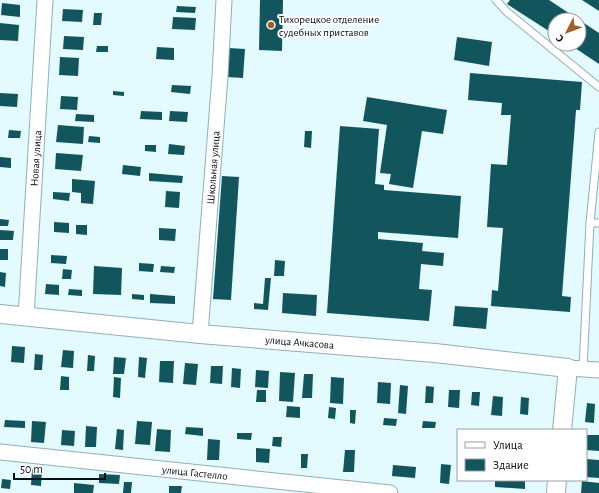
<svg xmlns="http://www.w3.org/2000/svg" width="599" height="493" viewBox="0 0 599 493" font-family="'Alegreya Sans',sans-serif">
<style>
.building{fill:#12555d}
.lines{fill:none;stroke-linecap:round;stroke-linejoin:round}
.service-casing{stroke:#93afb3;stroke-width:9}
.minor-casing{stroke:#93afb3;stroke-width:17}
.tertiary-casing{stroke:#93afb3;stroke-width:20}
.service{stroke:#fff;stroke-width:7}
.minor{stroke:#fff;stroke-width:15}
.tertiary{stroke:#fff;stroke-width:18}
.poi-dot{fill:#a15f2b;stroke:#fff;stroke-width:1.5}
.labels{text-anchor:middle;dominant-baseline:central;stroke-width:4;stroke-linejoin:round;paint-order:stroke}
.poi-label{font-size:11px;fill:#060f11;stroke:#fff;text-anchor:start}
.street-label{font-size:11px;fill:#060f11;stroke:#fff}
</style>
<rect width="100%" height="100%" fill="#e3fbfe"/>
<g class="building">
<path d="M260,0H283L282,51L259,50Z"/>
<path d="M510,0H549L599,33V64L569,44H579V20H555V35L507,4Z"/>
<path d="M582,0H599V11Z"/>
<path d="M2,3L20,5V17L1,15Z"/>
<path d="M177,6L196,7L195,13L176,12Z"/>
<path d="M63,9L83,10L82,22L62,21Z"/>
<path d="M94,13H102L101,25H93Z"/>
<path d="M173,17L196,18L195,30L172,29Z"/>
<path d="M0,23L19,25L18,41L0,40Z"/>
<path d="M64,36L84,37L83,50L63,49Z"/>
<path d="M457,37L492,42L489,66L454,60Z"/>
<path d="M97,46H108V52H96Z"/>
<path d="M157,47L174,48V60L156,59Z"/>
<path d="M228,48L245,49L243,78L227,77Z"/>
<path d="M60,57L79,58L78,76L59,75Z"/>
<path d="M470,73L582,82L580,110H576L562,296L571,297L570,312L491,306L492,290L498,291L503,228L487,227L491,164L507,165L511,115H501L502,103L468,100Z"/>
<path d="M172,85L191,86L190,94L171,92Z"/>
<path d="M113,91L124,92V96L113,95Z"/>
<path d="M0,93L18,94L17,107L0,106Z"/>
<path d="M61,96L78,97L77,110L60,109Z"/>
<path d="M367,97L447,110L443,134L422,131L413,188L389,184L391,174L380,173L387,125L363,121Z"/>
<path d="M141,111L162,112V120L140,119Z"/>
<path d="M170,111L188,112L187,122L169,121Z"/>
<path d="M76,114L94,115V122L75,121Z"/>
<path d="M58,125L84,127L83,144L56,142Z"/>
<path d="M340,126L379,129L375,184L384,185V190L461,196L458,238L378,232V239L423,243L422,251L444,253L443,266L421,264L419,289L432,290L429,321L327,313Z"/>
<path d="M9,130L21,131L20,138H8Z"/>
<path d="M305,131H312L311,148L304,147Z"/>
<path d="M89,136L100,137V143L88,142Z"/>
<path d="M169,144L185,146L184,155L168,154Z"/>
<path d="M145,145H156V152L145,151Z"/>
<path d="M56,153L83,155L81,171L55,169Z"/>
<path d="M0,157L11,158V168L0,167Z"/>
<path d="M123,165L141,167L140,176L122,174Z"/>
<path d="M149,173L183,176L182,183L149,181Z"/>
<path d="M222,176L239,177L231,300L213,299Z"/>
<path d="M72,179L95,181L93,204L81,203V193L72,192Z"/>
<path d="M166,191L180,192L179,208L165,207Z"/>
<path d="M53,192L70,193L69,201L53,199Z"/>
<path d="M0,219L9,220L8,226H0Z"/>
<path d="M54,222L69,223V233L54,232Z"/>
<path d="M76,225H87V235L76,234Z"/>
<path d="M159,228L176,229L175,241L159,240Z"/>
<path d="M0,230L14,231L13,240H0Z"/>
<rect x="0" y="249" width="8" height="11"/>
<path d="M51,255L67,256L66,264L51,263Z"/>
<path d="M275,260L285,261L284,276H274Z"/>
<path d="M139,263L154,264L153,272L139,271Z"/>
<path d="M94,266L122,268L121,295L93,294Z"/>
<path d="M161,266L175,267L174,273L160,272Z"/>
<path d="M63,269L72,270L71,279H62Z"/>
<path d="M0,272L6,273L5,287L0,286Z"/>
<path d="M265,278H271L268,310L254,309V303L263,304Z"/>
<path d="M46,284L59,285V295L45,294Z"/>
<path d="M69,289L82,290V296L68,295Z"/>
<path d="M283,293L317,295L316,316L282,313Z"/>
<path d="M132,294L144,295V300L132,299Z"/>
<path d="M150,294L175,296V304L150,303Z"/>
<path d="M455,306L488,308L486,329L453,326Z"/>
<path d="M12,346L25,347L24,363L11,362Z"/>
<path d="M63,350L74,351L73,368L61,367Z"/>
<path d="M35,354L43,355L42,370H34Z"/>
<path d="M88,355L95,356L94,371H87Z"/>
<path d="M114,357L126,358L124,374H113Z"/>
<path d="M139,357L147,358L145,378L138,377Z"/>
<path d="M160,361H174L173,383L159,382Z"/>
<path d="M185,363L198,364L196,385L183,384Z"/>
<path d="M211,366H223L222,384L210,383Z"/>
<path d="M232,368L241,369L240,388L231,387Z"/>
<path d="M256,370L269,371L268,388L255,387Z"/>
<path d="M280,372L295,373L293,402L279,401Z"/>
<path d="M304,374H313L312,398H302Z"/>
<path d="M61,376L69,377V390H60Z"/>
<path d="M114,377L121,378L120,398L113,397Z"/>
<path d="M331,377L344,378L343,404L330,403Z"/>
<path d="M378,382L391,383L390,404L377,403Z"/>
<path d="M400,385L408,386L406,414L398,413Z"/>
<path d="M426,386L434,387L433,403H425Z"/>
<path d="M257,390H266V402H256Z"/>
<path d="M449,390H460L459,408L448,407Z"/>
<path d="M472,392H480L479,406L471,405Z"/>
<path d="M493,396L503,397L502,416L491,415Z"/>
<path d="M521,397L529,398L528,415L520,414Z"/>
<path d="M587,403L595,404L594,423L585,422Z"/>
<path d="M287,406L300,407V418L286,417Z"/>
<path d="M329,407L336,408L335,419L328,418Z"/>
<path d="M350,410H356L355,424L350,423Z"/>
<path d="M384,418L397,419L396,426L383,425Z"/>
<path d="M5,420L25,421V428L4,427Z"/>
<path d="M32,421L46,422L44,443L31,442Z"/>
<path d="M137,421L152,422L150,445L135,444Z"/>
<path d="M423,421L436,422L435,428H422Z"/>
<path d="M86,426L97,427L96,447H85Z"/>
<path d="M186,427L203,428V436L185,434Z"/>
<path d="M117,429L124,430L123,450L115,449Z"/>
<path d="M157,429L171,430L170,452L155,451Z"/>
<path d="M62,430L75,431L74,446L61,445Z"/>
<path d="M237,433H252L251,440L237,439Z"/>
<path d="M586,435H599V451L586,450Z"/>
<path d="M273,437H282L281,447L272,446Z"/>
<path d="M208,439L220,440L219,460H207Z"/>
<path d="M256,448L270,449L269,463L256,462Z"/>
<path d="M345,450H355L354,472H343Z"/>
<path d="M301,454H308L307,468H301Z"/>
<path d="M586,459L599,460V478L586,477Z"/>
<path d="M441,464L451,465L449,484L440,483Z"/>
<path d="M393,465L416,467L415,478L392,476Z"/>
<path d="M32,469L42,470L41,486L31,485Z"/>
<path d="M99,474L120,475L119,484L99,483Z"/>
<path d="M2,479L11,480L10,489L1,488Z"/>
<path d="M495,480H525V489L495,487Z"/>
<path d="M582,481L599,483V493H581Z"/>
<path d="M124,482H132L131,493H123Z"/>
<path d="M74,483L94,485L93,493H74Z"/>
<path d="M169,486H182L181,493H169Z"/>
</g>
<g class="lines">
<g class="service-casing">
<g id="service">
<path d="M496,0L507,12L599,87"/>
<path d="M590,223H599"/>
<path d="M583,369L590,223L599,132"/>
</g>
</g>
<g class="minor-casing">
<g id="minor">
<path id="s1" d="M26,317L45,0"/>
<path id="s2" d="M200,334L220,76L224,0"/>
<path d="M568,368L599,370"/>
<path id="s3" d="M0,452L390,493"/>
</g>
</g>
<g class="tertiary-casing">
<g id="tertiary">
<path id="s4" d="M0,314L200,334L435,353L568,368L562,430"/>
<path d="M556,493L557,480"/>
</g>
</g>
<use href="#service" class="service"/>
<use href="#minor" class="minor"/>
<use href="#tertiary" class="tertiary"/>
</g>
<circle class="poi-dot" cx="271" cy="25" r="4"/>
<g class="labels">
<g class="poi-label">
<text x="279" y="19">Тихорецкое отделение<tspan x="279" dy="13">судебных приставов</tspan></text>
</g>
<g class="street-label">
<text stroke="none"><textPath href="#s1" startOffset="159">Новая улица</textPath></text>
<text stroke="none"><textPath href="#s2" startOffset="167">Школьная улица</textPath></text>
<text stroke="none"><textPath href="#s4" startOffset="301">улица Ачкасова</textPath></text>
<text stroke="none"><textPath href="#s3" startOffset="196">улица Гастелло</textPath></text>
</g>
</g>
<rect x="457" y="429" width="130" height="52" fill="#ffffff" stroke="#9b9fa0"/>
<rect x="465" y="442" width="20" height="6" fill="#ffffff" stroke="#9b9fa0"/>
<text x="493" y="449" font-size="12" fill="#060f11">Улица</text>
<rect x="465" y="459" width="20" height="12" fill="#12555d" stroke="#9b9fa0"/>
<text x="493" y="469" font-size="12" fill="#060f11">Здание</text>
<g transform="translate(567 32) rotate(228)"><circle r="19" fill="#ffffff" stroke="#9b9fa0"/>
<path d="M0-3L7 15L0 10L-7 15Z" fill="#a15f2b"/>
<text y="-6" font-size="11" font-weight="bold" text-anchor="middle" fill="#060f11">С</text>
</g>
<path d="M14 473v6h91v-6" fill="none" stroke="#060f11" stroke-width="2"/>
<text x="20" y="473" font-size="12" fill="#060f11" stroke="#ffffff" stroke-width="3" paint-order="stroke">50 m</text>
</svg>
